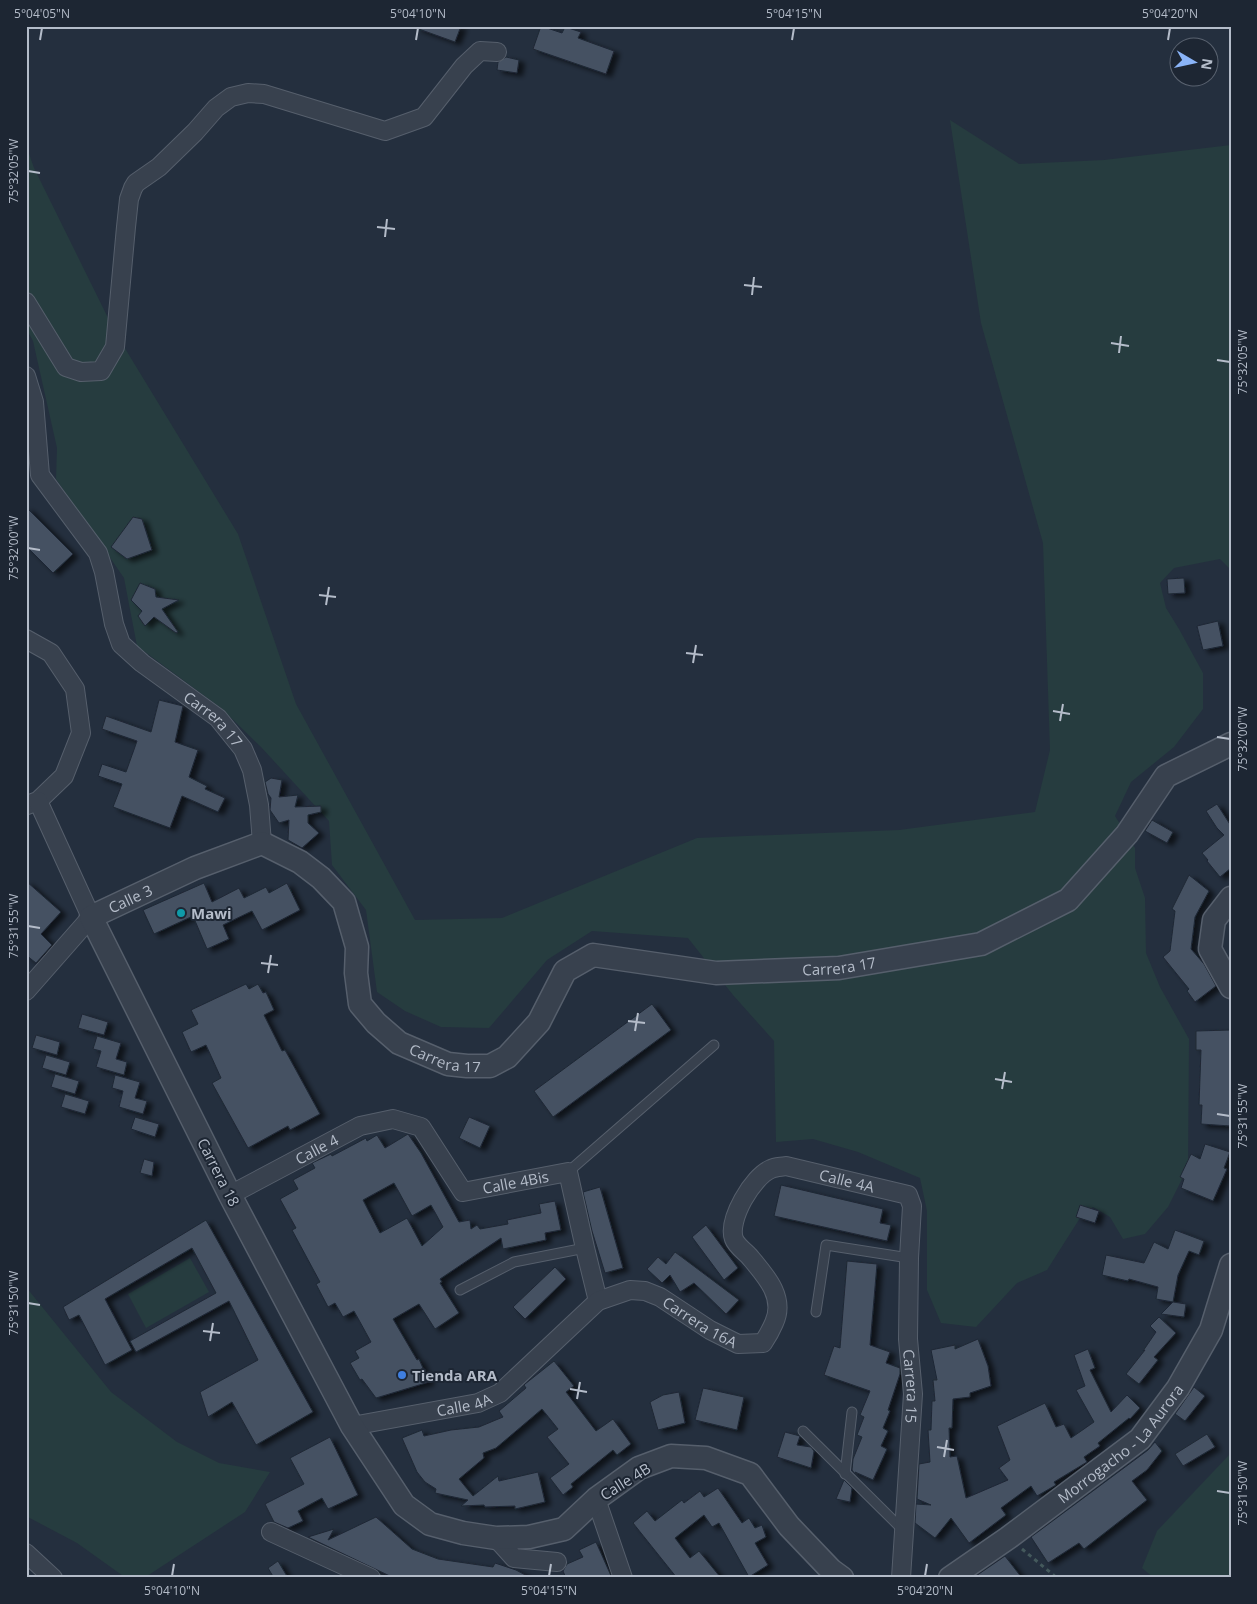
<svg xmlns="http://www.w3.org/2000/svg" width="1257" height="1604" viewBox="0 0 1257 1604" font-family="'Open Sans',sans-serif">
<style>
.green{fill:#263c3f}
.building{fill:#455162;stroke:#1f2835;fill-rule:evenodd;filter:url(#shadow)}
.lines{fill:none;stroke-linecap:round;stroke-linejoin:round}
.service-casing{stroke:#565f6c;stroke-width:11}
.minor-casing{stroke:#565f6c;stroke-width:20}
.tertiary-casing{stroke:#565f6c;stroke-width:25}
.path{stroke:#44595c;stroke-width:3;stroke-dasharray:4 4;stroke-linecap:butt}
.service{stroke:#38414e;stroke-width:9}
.minor{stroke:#38414e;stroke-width:18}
.tertiary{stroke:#38414e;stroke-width:22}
.ticks{fill:none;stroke:#b4bcc9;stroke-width:2}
.culture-dot{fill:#0f9aa8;stroke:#1d2633;stroke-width:2}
.shop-dot{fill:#3f7fe0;stroke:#1d2633;stroke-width:2}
.labels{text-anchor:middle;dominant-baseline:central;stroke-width:4;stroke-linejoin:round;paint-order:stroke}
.street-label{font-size:15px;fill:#b4bcc9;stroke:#1d2633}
.poi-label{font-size:15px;font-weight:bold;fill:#b4bcc9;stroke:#1d2633;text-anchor:start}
.neatline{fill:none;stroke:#b4bcc9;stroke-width:2}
.ticks-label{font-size:12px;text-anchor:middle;fill:#b4bcc9}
</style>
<defs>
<filter id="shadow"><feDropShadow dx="5.5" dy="3" stdDeviation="2.5" flood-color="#0009"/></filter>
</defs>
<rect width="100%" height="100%" fill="#242f3e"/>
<g class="green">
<path d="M950,120L1019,164L1104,160L1231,145V570L1220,559L1174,568L1160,583L1166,608L1179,629L1203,673V709L1174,747L1131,782L1115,816L1135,848V868L1145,898L1146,953L1160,987L1189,1039L1188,1167L1168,1207L1145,1234L1123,1239L1110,1217L1093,1207L1080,1218L1047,1270L1017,1283L976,1327L941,1323L927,1290V1211L920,1178L858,1152L813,1139L776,1142L774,1041L733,995L688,938L592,931L547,960L489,1028L441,1027L405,1011L377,992L366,910L332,865L329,821L261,747L221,708L137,646L124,578L56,479L57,448L33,341L26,328V145L34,168L115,332L238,534L296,704L415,920L502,918L697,838L899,830L1035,812L1050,750L1043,543L981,323Z"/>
<path d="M190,1258L209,1292L146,1328L128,1294Z"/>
<path d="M26,1287L111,1392L177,1442L219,1463L270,1472L245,1512L144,1578H126L77,1543L26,1516Z"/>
<path d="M1231,1453V1578H1154L1142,1568L1157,1531Z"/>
</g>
<g class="building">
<path d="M416,26H461L455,42L416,28Z"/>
<path d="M541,26L562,33L565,27L581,32L578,38L614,51L606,74L533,49Z"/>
<path d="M506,57L519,60L517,73L497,70L498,62Z"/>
<path d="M26,507L73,554L53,573L26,546Z"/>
<path d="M133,517L142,519L152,550L127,559L111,547Z"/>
<path d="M1184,578L1185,593L1168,594L1167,579Z"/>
<path d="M140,583L155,589L156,597L179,600L162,609L178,632L176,633L154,617L145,626L138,616L142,611L131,600Z"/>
<path d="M1218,621L1223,646L1203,650L1197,626Z"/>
<path d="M159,700L183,706L175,742L198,750L189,777L207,786L205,789L225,798L218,812L182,796L170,828L113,807L122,784L98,776L102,764L126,772L137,741L102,729L106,716L151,732Z"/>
<path d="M271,778L282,780L279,797L298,795L295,807L321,806V812L308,815V823L319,833L302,848L288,840L289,820L279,823L270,810L271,798L268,794L265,782Z"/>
<path d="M1217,804L1231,826V868L1220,877L1207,861L1208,860L1202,853L1224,835L1217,828L1206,811Z"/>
<path d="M1152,820L1173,832L1167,843L1145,831Z"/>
<path d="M1189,875L1209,891L1195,917L1191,949L1204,964L1216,986L1195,1002L1187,991L1189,989L1163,957L1170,951L1175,911L1172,909Z"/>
<path d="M26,881L61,912L41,934L52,945L36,963L26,955Z"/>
<path d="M204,883L212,902L239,888L244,898L266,887L269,893L287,883L300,910L262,930L252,911L223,925L229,939L207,949L193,916L154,934L143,910Z"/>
<path d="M246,984L249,989L258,984L263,993L266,992L274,1010L264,1015L282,1051L285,1050L320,1114L290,1130L288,1126L248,1148L212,1083L221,1078L206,1045L191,1052L182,1032L198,1024L191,1010Z"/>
<path d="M652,1004L671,1030L553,1117L534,1091Z"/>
<path d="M82,1014L108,1022L104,1035L78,1028Z"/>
<path d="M1231,1030V1126L1201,1124L1202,1105H1199L1201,1050H1196V1031Z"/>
<path d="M36,1035L60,1042L57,1055L32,1048Z"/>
<path d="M97,1036L121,1043L116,1059L127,1062L124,1075L96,1067L101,1051L93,1049Z"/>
<path d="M46,1055L70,1062L66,1075L42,1068Z"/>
<path d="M55,1074L79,1081L75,1094L51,1087Z"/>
<path d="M115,1075L140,1082L135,1098L147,1101L143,1114L119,1107L123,1091L112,1088Z"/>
<path d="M65,1094L89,1101L85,1114L61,1107Z"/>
<path d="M135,1117L159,1124L155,1137L131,1129Z"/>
<path d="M469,1117L490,1126L480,1148L459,1138Z"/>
<path d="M408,1134L421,1153L459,1222L470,1220L471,1229L477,1225L480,1229L508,1224L507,1220L541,1213L539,1204L555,1201L561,1230L545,1233L546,1240L503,1249L501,1238L440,1279L442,1282L440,1283L459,1313L435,1329L419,1304L393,1319L417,1360L419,1359L429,1382L376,1398L362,1379L360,1380L350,1363L359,1358L355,1351L371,1342L354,1311L343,1317L335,1303L328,1307L316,1284L320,1282L292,1230L296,1228L280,1199L298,1189L293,1180L315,1168L312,1163L331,1154L332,1156L366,1138L367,1141L377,1135L385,1148ZM394,1183L412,1216L431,1205L443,1227L422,1246L407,1218L380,1233L363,1200Z"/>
<path d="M1205,1144L1230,1152L1224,1168L1227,1169L1213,1201L1181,1188L1184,1179L1180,1177L1191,1154L1200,1159Z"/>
<path d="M144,1159L154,1162L152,1176L140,1173Z"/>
<path d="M781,1185L883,1209L880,1223L891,1225L887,1241L774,1216Z"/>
<path d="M600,1187L623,1268L605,1273L592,1231L583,1192Z"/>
<path d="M1080,1205L1099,1211L1095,1223L1076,1217Z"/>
<path d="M206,1220L313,1412L256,1445L232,1402L208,1417L200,1392L258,1360L229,1301L136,1352L130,1341L216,1293L192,1248L105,1299L132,1350L105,1365L79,1315L69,1320L63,1307Z"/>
<path d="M706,1225L738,1268L724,1280L692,1237Z"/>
<path d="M1175,1230L1204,1241L1199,1255L1189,1251L1178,1275L1173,1302L1186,1304L1184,1317L1161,1314L1173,1302L1156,1299L1158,1287L1129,1279L1128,1281L1102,1275L1106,1255L1144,1263L1154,1242L1168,1249Z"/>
<path d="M675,1252L739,1300L726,1314L694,1283L680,1292L670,1275L662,1283L647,1269L658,1257L666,1264Z"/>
<path d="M847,1261L877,1264L870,1345L890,1352L886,1363L900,1368V1374L888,1410L890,1411L883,1428L888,1431L881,1446L887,1449L873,1480L855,1472V1474L852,1470L853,1459L862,1437L857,1435L864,1417L860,1415L870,1391L824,1375L834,1346L840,1348Z"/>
<path d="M555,1267L566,1279L525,1319L513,1307Z"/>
<path d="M1159,1317L1176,1333L1154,1357L1158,1360L1139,1384L1126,1374L1145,1350L1143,1351L1156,1332L1150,1326Z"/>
<path d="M978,1339L988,1366L991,1386L970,1393V1397L953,1399L952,1428H949L950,1457L957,1456L966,1498L1008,1480L999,1468L1010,1460L997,1426L1045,1403L1056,1427L1064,1424L1071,1438L1094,1422L1076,1390L1085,1386L1074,1355L1088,1349L1095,1368L1090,1370L1111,1412L1127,1395L1140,1408L1130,1419L1129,1418L1098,1443L1100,1446L1084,1457L1087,1462L1054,1482L1056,1485L1037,1496L1031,1486L1001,1508L1006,1515L969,1543L951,1518L935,1538L915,1523L916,1504L931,1505L917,1499L919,1464L930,1462L928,1430H931L932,1401H935L933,1380H937L931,1350L955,1345V1349Z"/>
<path d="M554,1361L574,1386L566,1392L596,1431L613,1419L631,1444L617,1455L613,1450L571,1484L573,1487L563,1495L550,1478L569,1464L547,1437L558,1429L542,1409L496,1448L483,1453L484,1458L459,1479L473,1496L498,1476L499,1481L538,1472L545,1502L515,1509V1506L485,1507L484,1505L461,1506L468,1500L435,1493L436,1489L425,1482L417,1472L402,1438L422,1430L424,1436L451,1430L479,1427L503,1417L499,1411L526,1388L524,1385L525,1384Z"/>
<path d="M1194,1387L1205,1396L1185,1421L1175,1414Z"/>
<path d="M703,1388L744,1397L737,1430L695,1420Z"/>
<path d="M679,1392L685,1423L658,1430L650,1402L663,1395Z"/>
<path d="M785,1432L800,1436L797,1445L811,1447L814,1451L811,1468L777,1457Z"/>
<path d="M1207,1434L1215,1447L1183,1466L1175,1454Z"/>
<path d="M330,1437L358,1495L328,1509L322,1498L298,1511L303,1521L288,1528L274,1522L265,1504L304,1484L290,1458Z"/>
<path d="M1155,1442L1162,1451L1147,1470L1132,1481L1147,1500L1084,1549L1079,1543L1048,1563L1031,1537L1148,1450Z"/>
<path d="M844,1480L852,1488L850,1502L836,1499Z"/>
<path d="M718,1488L742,1523L749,1518L755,1528L762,1525L766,1537L755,1543L768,1565L749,1577L719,1523L712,1527L704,1515L675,1538L690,1558L699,1551L721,1578H677L633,1523L647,1511L655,1521L682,1500L684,1503L700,1491L704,1497Z"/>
<path d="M376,1517L412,1549L438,1559L493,1567L495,1563L516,1570L531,1578H394L308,1537L334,1529L328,1540Z"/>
<path d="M596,1542L612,1578H566L563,1571L567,1564L583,1557L579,1550Z"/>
<path d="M1005,1556L1022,1578H973Z"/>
<path d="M278,1561L288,1578H274L268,1568Z"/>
</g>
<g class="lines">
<g class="service-casing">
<g id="service">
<path d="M568,1172L714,1045"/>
<path d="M460,1290L514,1262L585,1248"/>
<path d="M816,1312L826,1245L909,1258"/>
<path d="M803,1431L904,1531"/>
<path d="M845,1474L852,1412"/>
</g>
</g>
<g class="minor-casing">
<g id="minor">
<path d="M26,302L66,367L81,372L101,371L115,347L126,227L129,199L133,188L136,183L159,167L195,132L216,108L231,97L248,93L264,94L385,131L424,117L464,66L480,51L497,52"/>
<path id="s1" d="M26,376L34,402L40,475L98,553L104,572L114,624L121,644L142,663L218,718L243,749L252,770L259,805L262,843"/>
<path d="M26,639L51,653L75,689L81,733L64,776L38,801L27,805"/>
<path d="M26,991L91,917L38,801"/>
<path id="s2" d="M230,1195L360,1126L393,1119L421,1127L463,1192L568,1172L585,1248L598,1301"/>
<path id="s3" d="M352,1426L478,1403L500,1393L598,1301L630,1290L645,1291L660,1297L710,1330L738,1344L763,1343C767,1337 771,1330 774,1323C786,1297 765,1275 749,1256C744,1251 736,1245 734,1239C727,1220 753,1176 771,1169C775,1167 781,1167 786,1166L908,1195L912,1206L909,1258L908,1339L913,1394L901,1578"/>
<path d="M596,1499L623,1578"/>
<path d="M271,1532L371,1578"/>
<path d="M496,1538L514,1558L557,1562"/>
<path d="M26,1553L53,1578"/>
</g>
</g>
<g class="tertiary-casing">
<g id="tertiary">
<path d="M1231,898L1214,920L1210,949L1231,987"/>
<path id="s4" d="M842,1578L831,1570L789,1526L750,1474L706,1458L671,1456L639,1468L596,1499L564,1529L529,1537L496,1538L463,1533L430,1524L404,1505L352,1426L230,1195L91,917L195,868L262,843L300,862L321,878L344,902L357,947L356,973L360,1004L376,1023L399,1043L448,1064L467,1066H490L507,1057L539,1022L565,971L593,955L716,973L839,968L981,944L1068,900L1127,834L1166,776L1231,744"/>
<path id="s5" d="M950,1578L1008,1538L1140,1439L1178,1388L1211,1330L1231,1265"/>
</g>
</g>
<path class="path" d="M1022,1549L1057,1578"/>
<use href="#service" class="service"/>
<use href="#minor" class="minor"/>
<use href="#tertiary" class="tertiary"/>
</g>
<path class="ticks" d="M40,40L42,28M416,40L418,28M792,40L794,28M1168,40L1170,28M28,171L40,173M377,227L395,229M385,237L387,219M744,285L762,287M752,295L754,277M1111,343L1129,346M1119,353L1121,336M1217,360L1230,362M28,548L40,550M319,595L336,597M326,605L329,587M686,653L703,655M693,663L696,645M1053,711L1070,714M1060,721L1063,704M1217,737L1230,739M28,926L40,928M261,963L278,965M268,973L271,955M628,1021L645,1023M635,1031L638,1013M995,1079L1012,1082M1002,1089L1005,1072M1217,1114L1230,1116M28,1303L40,1305M203,1331L220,1333M210,1341L213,1323M570,1389L587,1392M577,1399L580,1382M937,1447L954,1450M944,1457L947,1440M1217,1491L1230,1493M172,1576L174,1564M549,1576L551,1564M925,1576L927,1564"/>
<circle class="culture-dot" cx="181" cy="913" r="5"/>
<circle class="shop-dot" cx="402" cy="1375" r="5"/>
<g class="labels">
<g class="street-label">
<text stroke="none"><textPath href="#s1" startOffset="411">Carrera 17</textPath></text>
<text stroke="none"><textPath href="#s4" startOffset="1231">Calle 3</textPath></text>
<text stroke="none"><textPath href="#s4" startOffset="2135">Carrera 17</textPath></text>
<text stroke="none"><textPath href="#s4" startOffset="1685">Carrera 17</textPath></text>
<text stroke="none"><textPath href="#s2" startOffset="98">Calle 4</textPath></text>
<text transform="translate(219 1172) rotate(63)">Carrera 18</text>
<text stroke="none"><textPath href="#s3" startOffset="751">Calle 4A</textPath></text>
<text stroke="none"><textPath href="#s2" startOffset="341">Calle 4Bis</textPath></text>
<text stroke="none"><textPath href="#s3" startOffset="399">Carrera 16A</textPath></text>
<text stroke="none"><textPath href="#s3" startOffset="1006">Carrera 15</textPath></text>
<text stroke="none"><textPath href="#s3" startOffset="114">Calle 4A</textPath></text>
<text stroke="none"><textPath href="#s5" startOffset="218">Morrogacho - La Aurora</textPath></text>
<text transform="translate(625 1481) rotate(-32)">Calle 4B</text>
</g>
<g class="poi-label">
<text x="191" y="913">Mawi</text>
<text x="412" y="1375">Tienda ARA</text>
</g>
</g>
<rect width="1257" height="1604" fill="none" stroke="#1d2633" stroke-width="55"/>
<g transform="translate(1194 62) rotate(99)"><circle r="24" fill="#1d2633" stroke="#59626f"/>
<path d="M0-4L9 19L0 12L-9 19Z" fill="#8ab4f8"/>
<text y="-8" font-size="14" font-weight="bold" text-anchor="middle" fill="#b4bcc9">N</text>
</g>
<rect x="28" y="28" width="1202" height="1548" class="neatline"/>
<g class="ticks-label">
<text x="42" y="18">5°04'05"N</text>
<text x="418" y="18">5°04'10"N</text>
<text x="794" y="18">5°04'15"N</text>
<text x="1170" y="18">5°04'20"N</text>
<text transform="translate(14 171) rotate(-90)" y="4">75°32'05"W</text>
<text transform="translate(1243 362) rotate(-90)" y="4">75°32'05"W</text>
<text transform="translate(14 548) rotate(-90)" y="4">75°32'00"W</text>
<text transform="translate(1243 739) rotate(-90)" y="4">75°32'00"W</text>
<text transform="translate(14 926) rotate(-90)" y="4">75°31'55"W</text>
<text transform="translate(1243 1116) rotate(-90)" y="4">75°31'55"W</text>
<text transform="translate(14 1303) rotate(-90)" y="4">75°31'50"W</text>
<text transform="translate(1243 1493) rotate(-90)" y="4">75°31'50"W</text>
<text x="172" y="1595">5°04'10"N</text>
<text x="549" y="1595">5°04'15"N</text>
<text x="925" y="1595">5°04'20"N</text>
</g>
</svg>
